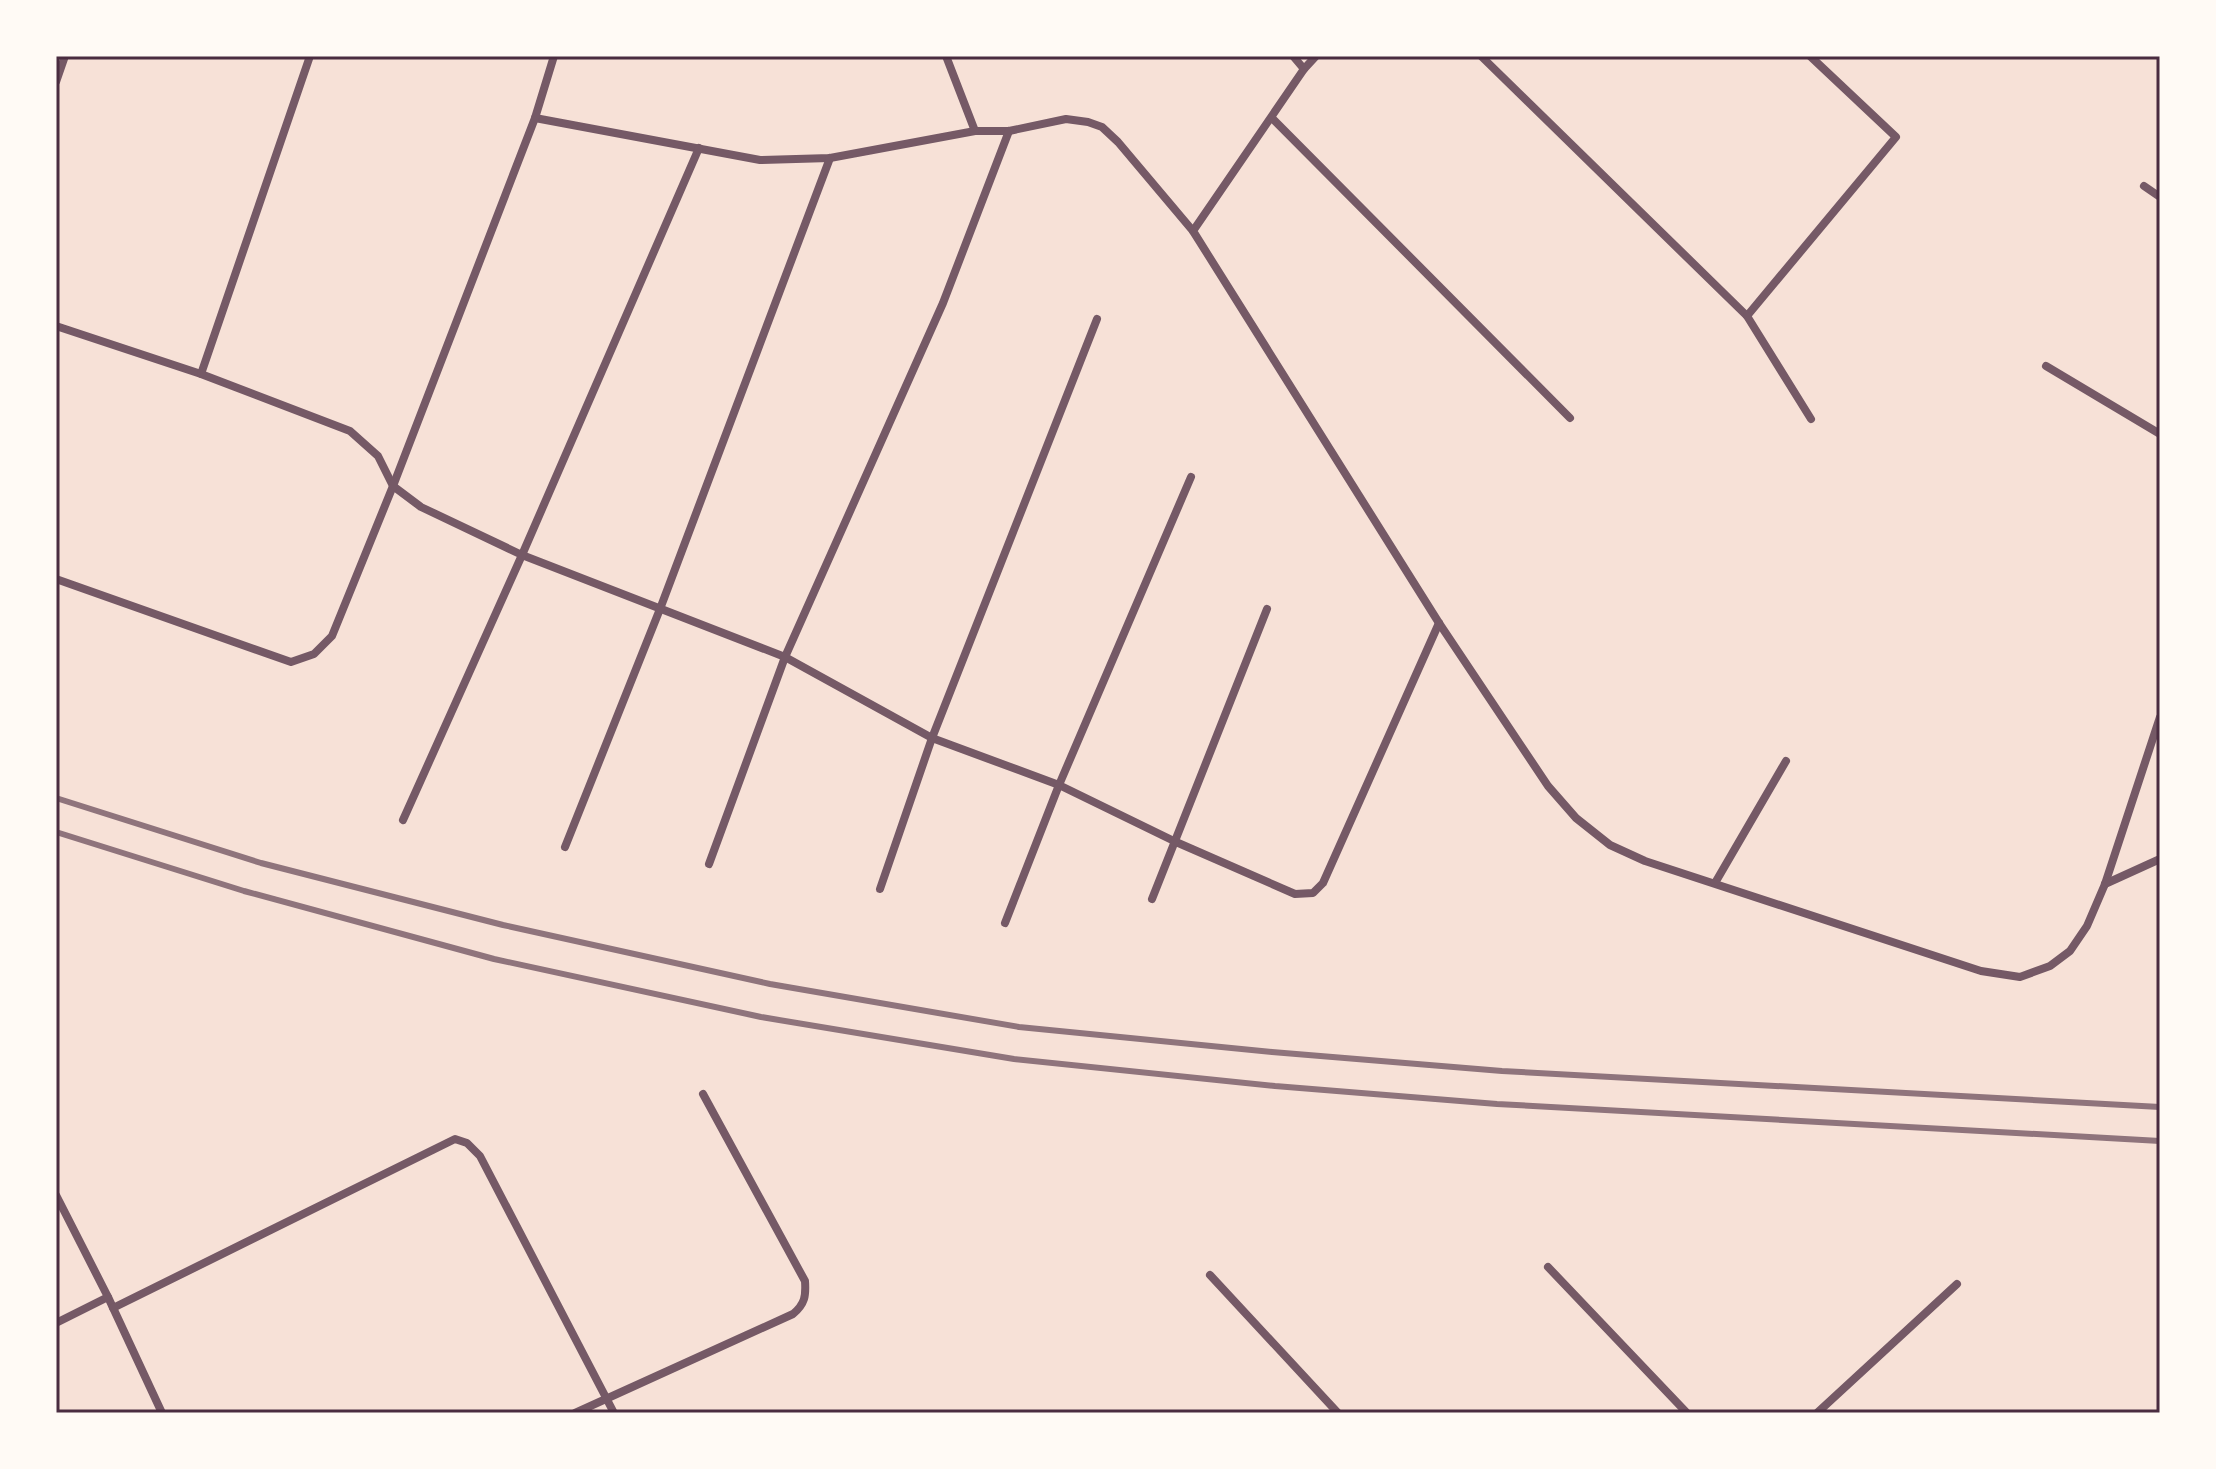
<svg xmlns="http://www.w3.org/2000/svg" width="2216" height="1469" viewBox="0 0 2216 1469" font-family="Bitter,serif">
<style>
.lines{fill:none;stroke-linecap:round;stroke-linejoin:round}
.minor{stroke:#755966;stroke-width:8}
.rail{stroke:#8f747c;stroke-width:6}
.neatline{fill:none;stroke:#4a2c40;stroke-width:3}
</style>
<rect width="100%" height="100%" fill="#f7e1d7"/>
<g class="lines">
<g class="minor">
<path d="M946,56L975,131H1009L1066,119L1088,122L1102,127L1118,142L1193,231"/>
<path d="M1293,56L1304,69L1193,231L1439,623L1548,786L1576,818L1610,845L1645,861L1981,971L2020,977L2050,966L2070,951L2087,926L2105,884L2160,717"/>
<path d="M1481,56L1747,316L1896,137L1810,56"/>
<path d="M1304,69L1316,56"/>
<path d="M56,82L65,56"/>
<path d="M535,118L760,160L830,158L975,131"/>
<path d="M1272,118L1570,418"/>
<path d="M2144,186L2160,197"/>
<path d="M1747,316L1811,419"/>
<path d="M56,326L201,374L350,431L378,456L393,486L421,507L522,555L785,657L932,738L1059,785L1176,842L1295,894L1313,893L1323,883L1439,623"/>
<path d="M2046,366L2160,434"/>
<path d="M201,374L310,56"/>
<path d="M56,579L291,662L314,654L332,636L393,486L535,118L554,56"/>
<path d="M403,820L522,555L699,148"/>
<path d="M565,847L660,609L830,158"/>
<path d="M709,864L785,657L943,303L1009,131"/>
<path d="M1715,883L1786,761"/>
<path d="M2105,884L2160,859"/>
<path d="M880,889L932,738L1097,319"/>
<path d="M1152,899L1267,609"/>
<path d="M1005,923L1059,785L1191,477"/>
<path d="M56,1195L108,1297L162,1413"/>
<path d="M1548,1267L1687,1413"/>
<path d="M1210,1275L1338,1413"/>
<path d="M113,1308L455,1139L467,1143L480,1156L614,1413"/>
<path d="M56,1323L108,1297"/>
<path d="M575,1413L793,1314C805,1304 806,1296 805,1281L703,1094"/>
<path d="M1817,1413L1957,1284"/>
</g>
<g class="rail">
<path d="M56,798L261,863L503,925L770,984L1019,1027L1272,1052L1502,1071L2160,1107"/>
<path d="M56,832L244,891L494,959L761,1017L1014,1059L1275,1086L1497,1104L2160,1141"/>
</g>
</g>
<rect width="2216" height="1469" fill="none" stroke="#fffaf5" stroke-width="116"/>
<rect x="58" y="58" width="2100" height="1353" class="neatline"/>
</svg>
